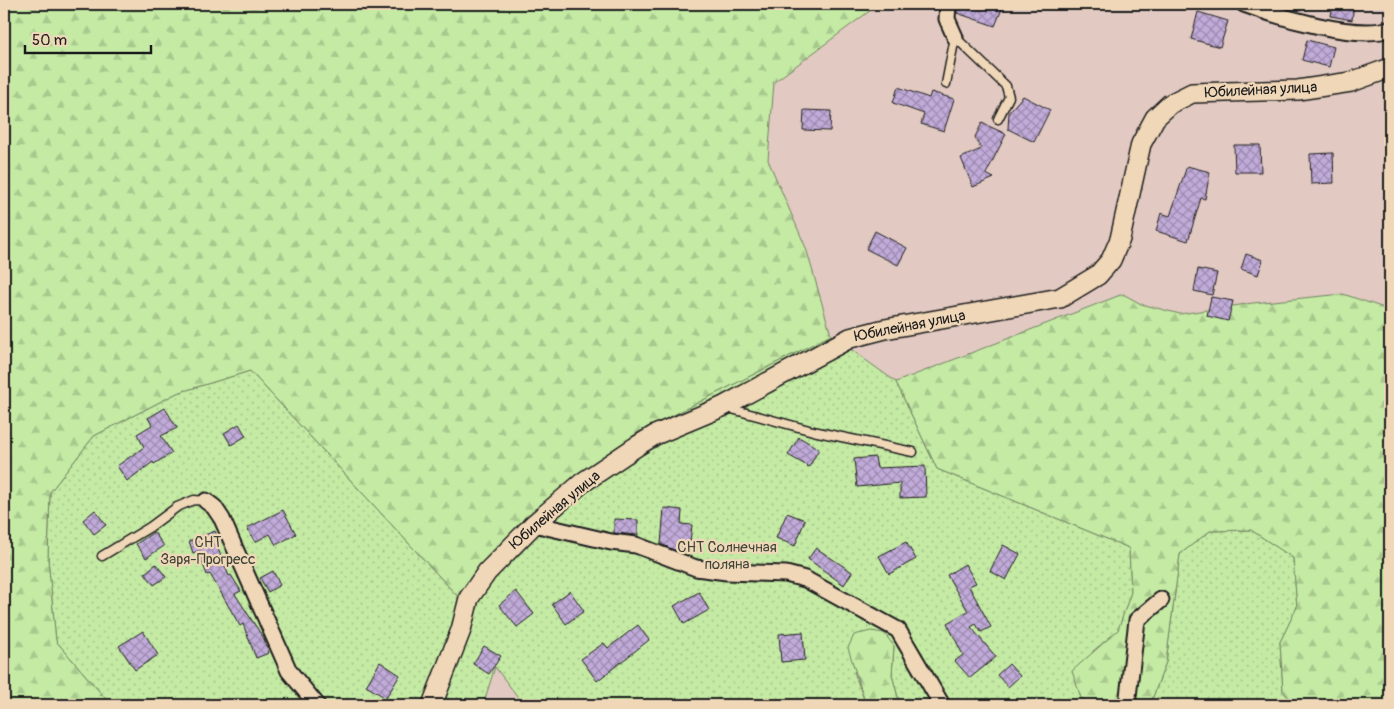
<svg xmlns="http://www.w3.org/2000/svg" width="1394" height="709" viewBox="0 0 1394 709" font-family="Pangolin,sans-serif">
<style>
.grass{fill:url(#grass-dots);stroke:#708360}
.forest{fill:url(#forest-firs);stroke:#708360}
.building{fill:url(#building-cross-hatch);stroke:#1c1c1c}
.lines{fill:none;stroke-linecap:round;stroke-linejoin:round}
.service-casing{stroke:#1c1c1c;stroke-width:11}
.minor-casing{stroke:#1c1c1c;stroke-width:19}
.tertiary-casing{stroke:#1c1c1c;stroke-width:22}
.service{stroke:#f0d7b8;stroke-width:8}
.minor{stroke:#f0d7b8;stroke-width:15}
.tertiary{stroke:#f0d7b8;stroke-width:19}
.labels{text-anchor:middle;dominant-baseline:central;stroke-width:4.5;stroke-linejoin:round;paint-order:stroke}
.street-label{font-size:15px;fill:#1c1c1c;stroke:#f0d7b8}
.park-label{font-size:15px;fill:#3e4537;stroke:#f0d7b8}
</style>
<defs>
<pattern id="grass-dots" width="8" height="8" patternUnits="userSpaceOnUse" patternTransform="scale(1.25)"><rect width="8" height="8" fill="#c4eaa4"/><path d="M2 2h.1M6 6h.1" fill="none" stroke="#a8c88d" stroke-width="1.8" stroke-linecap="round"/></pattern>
<pattern id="forest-firs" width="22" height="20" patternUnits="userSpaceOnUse" patternTransform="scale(1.25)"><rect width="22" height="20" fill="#c4eaa4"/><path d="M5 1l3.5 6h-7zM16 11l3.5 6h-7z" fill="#a8c88d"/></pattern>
<pattern id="building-cross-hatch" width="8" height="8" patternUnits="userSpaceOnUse" patternTransform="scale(1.25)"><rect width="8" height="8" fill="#c1abd9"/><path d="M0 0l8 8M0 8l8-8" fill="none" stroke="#9c8aaf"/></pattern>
</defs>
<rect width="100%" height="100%" fill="#e2cac2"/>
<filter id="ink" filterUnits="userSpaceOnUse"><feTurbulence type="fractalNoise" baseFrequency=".02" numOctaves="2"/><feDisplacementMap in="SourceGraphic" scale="10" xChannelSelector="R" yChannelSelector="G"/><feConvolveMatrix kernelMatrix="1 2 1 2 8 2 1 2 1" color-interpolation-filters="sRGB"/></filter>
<g filter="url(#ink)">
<g class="grass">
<path d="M831,335L896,382L937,469L1129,548L1131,592L1118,631L1093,651L1081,697L1093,705H900L892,675L894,646L854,672L866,705H524L495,667L483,705H111L56,641L48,559L50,492L94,436L177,393L250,371L461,600L525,517L638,433Z"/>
<path d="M1251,530L1293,558L1297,607L1280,642L1283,691L1295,705H1150L1166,662L1180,554L1210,531Z"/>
</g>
<g class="forest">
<path d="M4,4H879L774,82L768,160L806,248L831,335L638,433L525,517L461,600L250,371L177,393L94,436L50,492L48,559L56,641L111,705H4Z"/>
<path d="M1123,294L1141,304L1180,314L1253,303L1343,294L1390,310V705H1295L1283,691L1280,642L1297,607L1293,558L1251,530L1210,531L1180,554L1166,662L1150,705H1093L1081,698L1072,671L1118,630L1131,592L1129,548L937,469L896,382Z"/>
<path d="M871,631L884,633L894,646L892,675L900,705H866L848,648L854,635Z"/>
</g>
<g class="building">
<path d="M957,4H1004L995,26L957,13Z"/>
<path d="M1333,4H1354L1352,20L1331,16Z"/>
<path d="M1198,12L1228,21L1220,47L1191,39Z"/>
<path d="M1307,40L1334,47L1329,67L1302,60Z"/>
<path d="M898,87L929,98L931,92L954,99L944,131L921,124L924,114L893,103Z"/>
<path d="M1023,96L1050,110L1034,142L1008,129L1009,112Z"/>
<path d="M804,110L831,111L830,131L803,130Z"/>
<path d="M982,123L1006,134L986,174L994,178L973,187L961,158L981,149L975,137Z"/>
<path d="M1234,145H1260L1261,172H1235Z"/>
<path d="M1333,153L1334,183L1311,184L1310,154Z"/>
<path d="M1187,166L1210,172L1205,199L1201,198L1188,241L1156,231L1161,213L1170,216Z"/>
<path d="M875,231L907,248L898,265L866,249Z"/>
<path d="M1246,254L1263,260L1258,275L1241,269Z"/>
<path d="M1198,269L1217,273L1212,295L1194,291Z"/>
<path d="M1211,297L1233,301L1228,321L1207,316Z"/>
<path d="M165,408L177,428L161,436L172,453L154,464L153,462L127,481L117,466L144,447L137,434L152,425L148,418Z"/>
<path d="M239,424L246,436L231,445L224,433Z"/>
<path d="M799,437L819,449L809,467L788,455Z"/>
<path d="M875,457L877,468L925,466L926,497L900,498V483L857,487L854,459Z"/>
<path d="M664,508L682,510L681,524L692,525L689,551L674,550L661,544Z"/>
<path d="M95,510L106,525L94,534L83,520Z"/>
<path d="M283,510L296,534L276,545L270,534L255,542L247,528Z"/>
<path d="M787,513L805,520L795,546L776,538Z"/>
<path d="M614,519L638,520V535L614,533Z"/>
<path d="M215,531L220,543L216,544L229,576L231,575L241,591L235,594L264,639L269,653L256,658L243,624L240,626L210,574L207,575L198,551L193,553L189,541Z"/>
<path d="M154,532L164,546L146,558L136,544Z"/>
<path d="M906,542L916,559L889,574L879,556Z"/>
<path d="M1003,545L1020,554L1006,580L990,571Z"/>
<path d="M816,548L852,572L844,585L808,559Z"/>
<path d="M156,564L166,577L154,585L145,573Z"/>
<path d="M965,564L976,583L969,586L991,627L981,632L976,624L971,627L996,657L970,678L955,661L963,655L947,623L968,611L947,575Z"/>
<path d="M273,571L280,585L268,592L260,578Z"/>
<path d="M516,591L534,614L517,627L499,605Z"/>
<path d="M570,591L584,611L566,624L552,604Z"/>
<path d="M699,592L709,610L684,624L674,606Z"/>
<path d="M638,625L649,640L597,681L581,659L604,643L608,648Z"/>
<path d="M143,631L158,655L135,670L119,646Z"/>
<path d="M803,632L805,660L781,662L779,634Z"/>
<path d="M484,646L501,656L489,674L473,664Z"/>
<path d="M380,662L400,675L386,698L366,686Z"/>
<path d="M1009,664L1020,676L1008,687L997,675Z"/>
</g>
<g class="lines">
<g class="service-casing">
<g id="service">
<path d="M946,84L955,37L1006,86L1009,97L998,119"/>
<path d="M728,408L813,431L913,452"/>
<path d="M102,556L150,527L177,507L194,500L206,501"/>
</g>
</g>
<g class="minor-casing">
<g id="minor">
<path d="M948,4L947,19L955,37"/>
<path d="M1244,4C1279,17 1355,40 1390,29"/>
<path d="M206,501L214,507L222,519L289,671L317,705"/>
<path d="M534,524L611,542L636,545L696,568L727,572L786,574L805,579L898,630L942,705"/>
<path d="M1127,705L1137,620L1161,600"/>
</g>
</g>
<g class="tertiary-casing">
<path id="tertiary" d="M432,705L461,630L469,598L487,572L534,524L582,483L637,446L655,435L722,407L850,338L885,329L1060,298L1098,275L1111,260L1120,239L1141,144L1155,118L1170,104L1192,93L1298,90L1351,82L1390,68"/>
</g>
<use href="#service" class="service"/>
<use href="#minor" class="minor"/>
<use href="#tertiary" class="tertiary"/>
</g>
</g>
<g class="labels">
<g class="street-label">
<text transform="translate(1261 90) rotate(-3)">Юбилейная улица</text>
<text transform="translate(910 326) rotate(-11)">Юбилейная улица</text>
<text transform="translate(555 510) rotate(-40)">Юбилейная улица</text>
</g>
<g class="park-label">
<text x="208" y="542">СНТ<tspan x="208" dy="17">Заря-Прогресс</tspan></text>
<text x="727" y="547">СНТ Солнечная<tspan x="727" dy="17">поляна</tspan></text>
</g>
</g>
<rect width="1394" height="709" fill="none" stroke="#f0d7b8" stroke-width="20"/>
<rect x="10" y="10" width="1374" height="689" fill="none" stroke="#1c1c1c" stroke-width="2" filter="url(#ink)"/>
<path d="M25 45v8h126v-8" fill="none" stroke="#1c1c1c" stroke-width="2.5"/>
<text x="32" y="45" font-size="15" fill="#1c1c1c" stroke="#f0d7b8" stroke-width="4" paint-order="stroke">50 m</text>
</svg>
